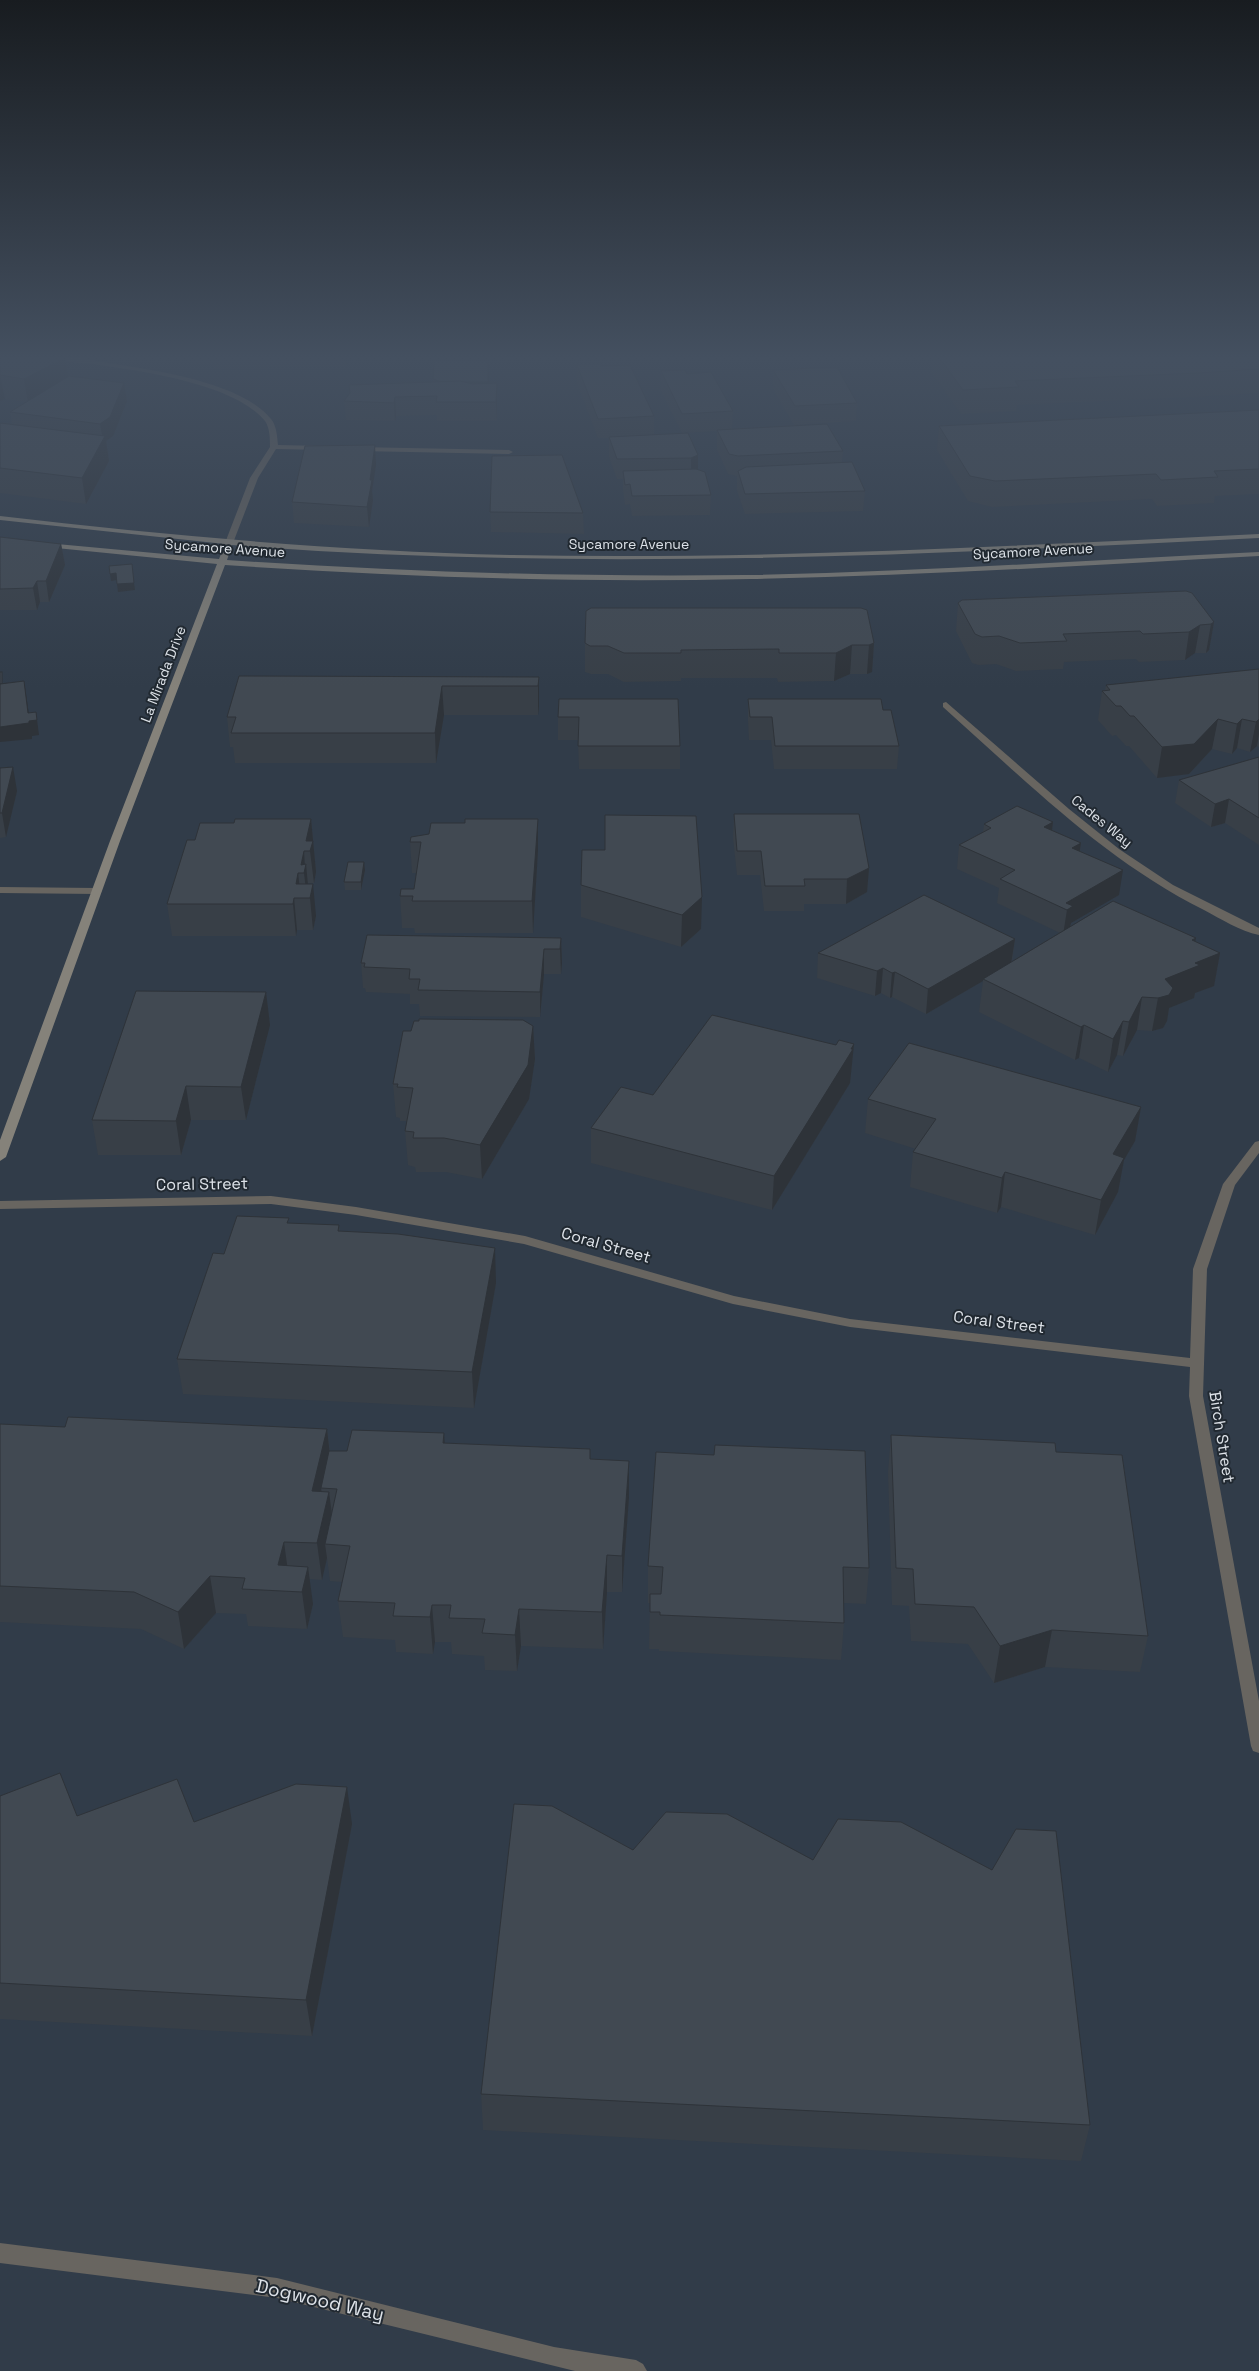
<svg xmlns="http://www.w3.org/2000/svg" width="1259" height="2371" viewBox="0 0 1259 2371" font-family="'Space Grotesk',sans-serif">
<style>
.built{fill:#313c49}
.lines{fill:none;stroke-linecap:round;stroke-linejoin:round}
.minor{fill:#686560;fill-rule:evenodd}
.secondary{fill:#85827a;fill-rule:evenodd}
.wall{fill:#383f47}
.shaded-wall{fill:#2e3339}
.building{fill:#414952;stroke:#2e3339}
.labels{text-anchor:middle;dominant-baseline:central;stroke-width:4;stroke-linejoin:round;paint-order:stroke}
.far-street-label{font-size:14px;fill:#dde2e8;stroke:#212931}
.street-label{font-size:16px;fill:#dde2e8;stroke:#212931}
.near-street-label{font-size:19px;fill:#dde2e8;stroke:#212931}
</style>
<rect width="100%" height="100%" fill="#2b333b"/>
<rect class="built" x="0" y="356" width="1259" height="2015"/>
<g class="lines">
<g class="minor">
<path d="M48,356C67,354 89,360 108,363C154,370 241,382 271,419C277,426 277,437 278,445L322,446L326,448L322,450L276,449L258,478L233,543L226,545L225,543L250,478L270,447C270,439 270,428 265,421C234,383 140,371 93,364C79,362 59,363 48,356Z"/>
<path d="M356,447L509,450L513,452L509,454L359,451L355,449Z"/>
<path d="M946,702L1069,809L1119,849L1173,885L1259,928V935C1240,931 1221,919 1204,910C1104,860 1025,780 943,707V703Z"/>
<path d="M0,887L97,888L102,891L97,894L0,893Z"/>
<path d="M1259,1141V1153L1235,1185L1207,1269L1203,1396L1259,1701V1753L1253,1751L1251,1746L1189,1396L1190,1367L850,1327L733,1304L524,1244L356,1215L271,1204L0,1209V1201L271,1196L356,1207L525,1236L734,1296L850,1319L1190,1358L1193,1269L1223,1184L1255,1142Z"/>
<path d="M0,2243L277,2278L554,2347L636,2360L643,2364L647,2371H575L277,2298L0,2263Z"/>
</g>
<path class="secondary" d="M0,516C170,536 340,551 512,555C761,560 1010,546 1259,534V538C917,555 575,572 232,545L227,560C399,572 572,577 745,575C917,572 1088,560 1259,552V556C1089,565 920,576 750,579C575,583 399,577 225,565L120,841L6,1157L0,1161V1140L110,841L217,564L46,547L42,545L46,543L219,559L225,544L0,520Z"/>
</g>
<g class="wall">
<path d="M0,356L68,377L124,383L127,401L113,436L106,441L109,461L86,504L0,493V423L12,424L10,412L26,402L5,399L0,401Z"/>
<path d="M190,356H348L346,366L214,368L213,364H191Z"/>
<path d="M406,356H443V358L406,359Z"/>
<path d="M932,356H1259V393L1194,397L1017,405L1016,411L961,414L931,372Z"/>
<path d="M577,365L601,366L654,416V435L688,433L698,470L711,495L710,515L632,516L630,504L625,505L623,490V479H617L609,457V438H598L577,383Z"/>
<path d="M773,370L857,403L856,421L794,425L773,389Z"/>
<path d="M661,371L687,374L733,411L732,430L843,451L842,462L865,491L863,511L745,514L737,491V476L728,474L717,450V431L682,433L660,389Z"/>
<path d="M489,373V383H497V421H437V415L396,416L395,421L346,420L344,401L433,382V379Z"/>
<path d="M1259,410V494L1215,496L1214,503L1157,506L1152,499L992,507L968,501L937,450L939,426Z"/>
<path d="M376,465L372,491L373,500L369,527L294,523L292,502Z"/>
<path d="M490,512L583,513L584,534L491,532Z"/>
<path d="M0,537L61,544L65,565L49,602H40L37,610H0Z"/>
<path d="M958,603L1214,622L1209,650L1206,653H1195L1185,660L1139,662L1136,659L1064,662L1063,669L1016,671L996,664L979,665L972,663L956,631Z"/>
<path d="M585,643H874L872,672L867,674H850L834,681L778,682L777,678H681V681L624,682L608,674H591L585,672Z"/>
<path d="M1259,669V747L1257,746L1250,752L1237,748L1232,754L1212,749L1189,774L1157,778L1129,746H1126L1116,735L1112,736L1098,720L1102,691L1105,690L1106,685Z"/>
<path d="M239,676L539,677V706L538,715H444L436,763H235L233,747H230L227,717Z"/>
<path d="M559,699L680,746V769H579L578,740H558V717Z"/>
<path d="M748,699L883,710L899,746L897,769H774L771,740H749L748,721Z"/>
<path d="M1259,757V845L1225,823L1211,827L1175,803L1179,780Z"/>
<path d="M0,768L17,791L6,837L0,838Z"/>
<path d="M734,814L869,868L867,892L846,904H804V911H764L760,875H737L733,838Z"/>
<path d="M311,819L316,872L314,883H308L316,916L313,930H297L296,936H172L167,904L195,840L234,823Z"/>
<path d="M1053,822L1052,830L1081,843L1080,851L1119,895L1071,923L1070,927L1195,942L1220,953L1214,986L1195,993L1194,998L1169,1008L1167,1021L1163,1028L1152,1031L1137,1030L1123,1056L1117,1055L1108,1072L1079,1058L1075,1060L979,1012L983,981L926,1014L892,997L890,998L881,993L875,996L817,978L818,953L1015,939L1012,962L1060,933L997,903L999,888L957,869L959,845L983,832L984,824Z"/>
<path d="M411,837L538,850L533,933H415L414,928H402L400,896L414,889L416,873H412L410,842Z"/>
<path d="M605,850L701,929L681,947L581,917V885Z"/>
<path d="M364,862L365,870L361,890H345L344,882Z"/>
<path d="M561,938L562,963L561,974H544L540,1017L420,1016L419,1004H410V994L366,992L365,988H363L361,963Z"/>
<path d="M266,992L270,1025L246,1120H191L181,1155H98L92,1120Z"/>
<path d="M533,1026L535,1059L529,1099L482,1179L446,1172H416L415,1167L408,1165L405,1131L407,1121H400V1118L396,1117L393,1084L411,1031Z"/>
<path d="M854,1044L850,1083L772,1210L591,1163V1128L653,1095L836,1045Z"/>
<path d="M868,1099L1141,1107L1135,1141L1124,1160L1118,1192L1095,1235L1001,1207L997,1213L910,1187L913,1152L916,1149L865,1133Z"/>
<path d="M289,1223L339,1225L340,1231L496,1283L474,1408L183,1394L177,1359L224,1254Z"/>
<path d="M0,1424L65,1427L327,1429L330,1451H347L445,1443L590,1459L629,1497L622,1592H607L603,1649L521,1646L517,1671L485,1670L484,1656L452,1654L451,1642H435L433,1654L396,1652L395,1640L343,1637L338,1601L342,1582L330,1581L327,1558L322,1580L309,1579L313,1604L307,1629L248,1626L246,1614L216,1613L184,1649L141,1629L0,1622Z"/>
<path d="M891,1435L1056,1452L1148,1636L1140,1672L1045,1667L994,1683L968,1644L911,1641L909,1606L892,1605L888,1472Z"/>
<path d="M656,1452L869,1568L866,1604L844,1603V1623L841,1660L659,1651V1649H649L650,1603H648V1566Z"/>
<path d="M0,1796L77,1816L194,1822L352,1824L312,2036L0,2019Z"/>
<path d="M481,2094L1090,2125L1081,2161L483,2130Z"/>
</g>
<g class="shaded-wall">
<path d="M345,356H348L346,366Z"/>
<path d="M65,358L69,381L28,403L24,379Z"/>
<path d="M488,360L489,373L488,394Z"/>
<path d="M0,375L5,399L0,401Z"/>
<path d="M124,383L127,401L113,436L106,441L109,461L86,504L82,478L103,440L100,424Z"/>
<path d="M497,383V421L496,402Z"/>
<path d="M395,397L396,416L395,421L394,403Z"/>
<path d="M375,445L376,465L372,491L373,500L369,527L367,507L370,480Z"/>
<path d="M698,455V474L691,477V458Z"/>
<path d="M61,544L65,565L49,602L46,581Z"/>
<path d="M116,573L117,580L111,581L110,574Z"/>
<path d="M37,581L40,602L37,610L33,588Z"/>
<path d="M134,583L135,590L118,592L117,584Z"/>
<path d="M1214,622L1209,650L1206,653L1211,624Z"/>
<path d="M1200,625L1195,653L1185,660L1189,632Z"/>
<path d="M874,643L872,672L867,674L869,645Z"/>
<path d="M852,645L850,674L834,681L836,653Z"/>
<path d="M539,677V706L538,715V686Z"/>
<path d="M24,681L30,721L36,712L39,735L32,736V739L0,742V727Z"/>
<path d="M442,686L444,715L436,763L435,733Z"/>
<path d="M1218,719L1212,749L1189,774L1157,778L1162,747Z"/>
<path d="M1242,719L1237,748L1232,754L1237,724Z"/>
<path d="M1259,719V734L1257,746L1250,752L1256,722Z"/>
<path d="M13,767L17,791L6,837L2,813Z"/>
<path d="M1229,799L1225,823L1211,827L1215,804Z"/>
<path d="M311,819L316,872L314,883L310,851L306,841Z"/>
<path d="M538,819V850L533,933L532,901Z"/>
<path d="M1053,822L1050,846L1044,827Z"/>
<path d="M1081,843L1077,867L1072,848Z"/>
<path d="M304,851L305,868L306,864L309,896L307,898L304,873L301,865Z"/>
<path d="M364,862L365,870L361,890V882Z"/>
<path d="M869,868L867,892L846,904L847,879Z"/>
<path d="M1123,870L1119,895L1071,923L1069,931L1063,935L1067,910L1066,903Z"/>
<path d="M298,873L301,898L296,884Z"/>
<path d="M313,884L316,916L313,930L310,898Z"/>
<path d="M702,897L701,929L681,947L682,915Z"/>
<path d="M294,898L297,930L296,936L293,904Z"/>
<path d="M561,938L562,963L561,974L560,949Z"/>
<path d="M1196,938L1190,969L1195,963L1220,953L1214,986L1195,993L1194,998L1169,1008L1167,1021L1163,1028L1152,1031L1158,998L1165,979L1192,940Z"/>
<path d="M1015,939L1011,964L983,979V981L926,1014L928,989Z"/>
<path d="M544,949V974L540,1017V992Z"/>
<path d="M883,968L881,993L875,996L877,971Z"/>
<path d="M895,972L892,997L890,998L892,973Z"/>
<path d="M266,992L270,1025L246,1120L241,1087Z"/>
<path d="M1142,997L1137,1030L1123,1056L1129,1022Z"/>
<path d="M1123,1021L1117,1055L1108,1072L1113,1039Z"/>
<path d="M1084,1025L1079,1058L1075,1060L1081,1027Z"/>
<path d="M533,1026L535,1059L529,1099L482,1179L480,1145Z"/>
<path d="M854,1044L850,1083L772,1210L774,1176Z"/>
<path d="M186,1086L191,1120L181,1155L176,1121Z"/>
<path d="M1141,1107L1135,1141L1124,1160L1118,1192L1095,1235L1101,1200L1113,1154Z"/>
<path d="M1005,1172L1001,1207L997,1213L1002,1178Z"/>
<path d="M495,1248L496,1283L474,1408L472,1372Z"/>
<path d="M327,1429L331,1465L321,1488L323,1502L312,1491Z"/>
<path d="M444,1433L447,1470L443,1443Z"/>
<path d="M629,1461V1497L622,1592V1556Z"/>
<path d="M329,1492L334,1529L325,1544L327,1558L322,1580L317,1543Z"/>
<path d="M284,1542L289,1579L278,1565Z"/>
<path d="M607,1555V1592L603,1649L602,1612Z"/>
<path d="M308,1567L313,1604L307,1629L302,1592Z"/>
<path d="M210,1576L216,1613L184,1649L178,1612Z"/>
<path d="M432,1605L435,1642L433,1654L430,1617Z"/>
<path d="M519,1609L521,1646L517,1671L515,1635Z"/>
<path d="M1052,1630L1045,1667L994,1683L1000,1646Z"/>
<path d="M347,1787L352,1824L312,2036L306,2000Z"/>
</g>
<g class="building">
<path d="M0,356H56L65,358L24,379L0,375Z"/>
<path d="M938,356H1259V369L1198,373L1015,381L1019,387L963,390Z"/>
<path d="M488,360V382H441L433,379L434,361Z"/>
<path d="M600,364L601,366L630,365L654,416L598,419L577,365Z"/>
<path d="M837,367L857,403L795,406L773,370Z"/>
<path d="M685,370L687,374L711,372L733,411L682,414L661,371Z"/>
<path d="M69,376L124,383L110,417L100,424L10,412Z"/>
<path d="M460,381L473,384L497,383L496,402H436L437,396L395,397L394,403L344,401L350,393L349,385Z"/>
<path d="M1259,410V469L1214,471L1218,477L1161,480L1156,474L995,481L970,476L939,426Z"/>
<path d="M0,423L105,436L82,478L0,468Z"/>
<path d="M827,424L843,451L738,456L729,454L717,430Z"/>
<path d="M688,433L698,455L691,458L617,459L609,437Z"/>
<path d="M375,445L370,480H372L367,507L292,502L305,446Z"/>
<path d="M562,455L583,513L490,512L492,456Z"/>
<path d="M852,462L865,491L745,494L738,471L746,467Z"/>
<path d="M696,469L705,472L711,495L632,496L630,484L625,485L623,471Z"/>
<path d="M0,537L61,544L46,581H37L33,588L0,589Z"/>
<path d="M132,564L134,583L117,584L116,573L110,574L109,566Z"/>
<path d="M1186,591L1192,593L1214,622L1211,624L1200,625L1189,632L1143,634L1140,631L1063,634L1067,641L1020,643L999,636L982,637L975,634L958,603L962,600Z"/>
<path d="M591,608H861L867,610L874,643L869,645H852L836,653H779V649L681,650V653H624L608,646H590L585,643L586,611Z"/>
<path d="M1259,669V719L1256,722L1242,719L1237,724L1218,719L1194,744L1162,747L1134,716H1130L1121,706H1116L1102,691L1110,690L1106,685Z"/>
<rect x="0" y="672" width="2" height="12"/>
<path d="M239,676L539,677L538,686H442L435,733H231L236,717H227Z"/>
<path d="M24,681L28,713L36,712L37,720L29,721V723L0,727V684Z"/>
<path d="M559,699H678L680,746H578L579,717H558Z"/>
<path d="M748,699H881L883,710H891L899,746H775L772,717H750Z"/>
<path d="M1259,757V818L1229,799L1215,804L1179,780Z"/>
<path d="M13,767L2,813H0V768Z"/>
<path d="M1017,806L1053,822L1044,827L1081,843L1072,848L1123,870L1066,903L1073,906L1067,910L1000,879L1015,870L959,845L991,828L984,824Z"/>
<path d="M734,814H859L869,868L847,879H804L805,886H765L761,851H737Z"/>
<path d="M605,815L696,816L702,897L682,915L581,885L582,850H605Z"/>
<path d="M235,819H311L306,841H313L310,851H304L301,865L306,864L304,873H298L296,884H313L310,898H294L293,904H167L187,840H195L200,823H234Z"/>
<path d="M465,819H538L532,901H412L413,896H400L401,889H414L421,842H410L411,837L429,834L431,823H465Z"/>
<path d="M348,862H364L361,882H344Z"/>
<path d="M924,895L1015,939L928,989L895,972L892,973L883,968L877,971L818,953Z"/>
<path d="M1113,901L1196,938L1192,940L1220,953L1195,963L1200,965L1165,979L1173,988L1169,995L1158,998L1142,997L1129,1022L1123,1021L1113,1039L1084,1025L1081,1027L983,979Z"/>
<path d="M367,935L561,938L560,949H544L540,992L418,990L420,979H409L410,969L364,967L365,963H361Z"/>
<path d="M136,991L266,992L241,1087L186,1086L176,1121L92,1120Z"/>
<path d="M712,1015L836,1045L839,1040L854,1044L851,1049H853L774,1176L591,1128L621,1087L653,1095Z"/>
<path d="M419,1019L523,1020L533,1026L528,1065L480,1145L444,1138H413L414,1132L405,1131L413,1088L397,1087L398,1084H393L403,1031H411L414,1021H419Z"/>
<path d="M909,1043L1141,1107L1113,1154L1124,1158L1101,1200L1005,1172L1002,1178L913,1152L936,1119L868,1099Z"/>
<path d="M237,1216L289,1218L287,1223L339,1225L338,1231L398,1234L495,1248L472,1372L177,1359L213,1253L224,1254Z"/>
<path d="M68,1417L327,1429L312,1491L329,1492L317,1543L284,1542L278,1565L308,1567L302,1592L242,1589L245,1578L210,1576L178,1612L134,1592L0,1586V1424L65,1427Z"/>
<path d="M352,1430L444,1433L443,1443L590,1449V1459L629,1461L622,1556L607,1555L602,1612L519,1609L515,1635L482,1633L485,1619L449,1618L451,1605H432L430,1617L393,1616L395,1603L338,1601L350,1546L325,1544L337,1489L321,1488L329,1451H347Z"/>
<path d="M891,1435L1055,1443L1056,1452L1122,1455L1148,1636L1052,1630L1000,1646L974,1607L915,1604L913,1569L896,1568Z"/>
<path d="M715,1445L865,1451L869,1568L843,1567L844,1623L660,1615V1612H650V1594H661L663,1567L648,1566L656,1452L714,1455Z"/>
<path d="M60,1773L77,1816L177,1779L194,1822L296,1784L347,1787L306,2000L0,1983V1796Z"/>
<path d="M514,1804L552,1806L633,1850L666,1812L727,1814L813,1860L838,1819L901,1822L992,1870L1016,1829L1056,1831L1090,2125L481,2094Z"/>
</g>
<linearGradient id="sky" x2="0" y2="1"><stop stop-color="#181c20"/><stop offset="0.52" stop-color="#445060"/><stop offset="1" stop-color="#445060" stop-opacity="0"/></linearGradient>
<rect width="1259" height="688" fill="url(#sky)"/>
<g class="labels">
<g class="far-street-label">
<text x="629" y="544">Sycamore Avenue</text>
<text transform="translate(225 548) rotate(4)">Sycamore Avenue</text>
<text transform="translate(1033 551) rotate(-3)">Sycamore Avenue</text>
<text transform="translate(163 674) rotate(-69)">La Mirada Drive</text>
<text transform="translate(1102 821) rotate(39)">Cades Way</text>
</g>
<g class="street-label">
<text transform="translate(202 1184) rotate(-1)">Coral Street</text>
<text transform="translate(606 1245) rotate(16)">Coral Street</text>
<text transform="translate(999 1322) rotate(7)">Coral Street</text>
<text transform="translate(1222 1437) rotate(81)">Birch Street</text>
</g>
<g class="near-street-label">
<text transform="translate(320 2300) rotate(13)">Dogwood Way</text>
</g>
</g>
</svg>
